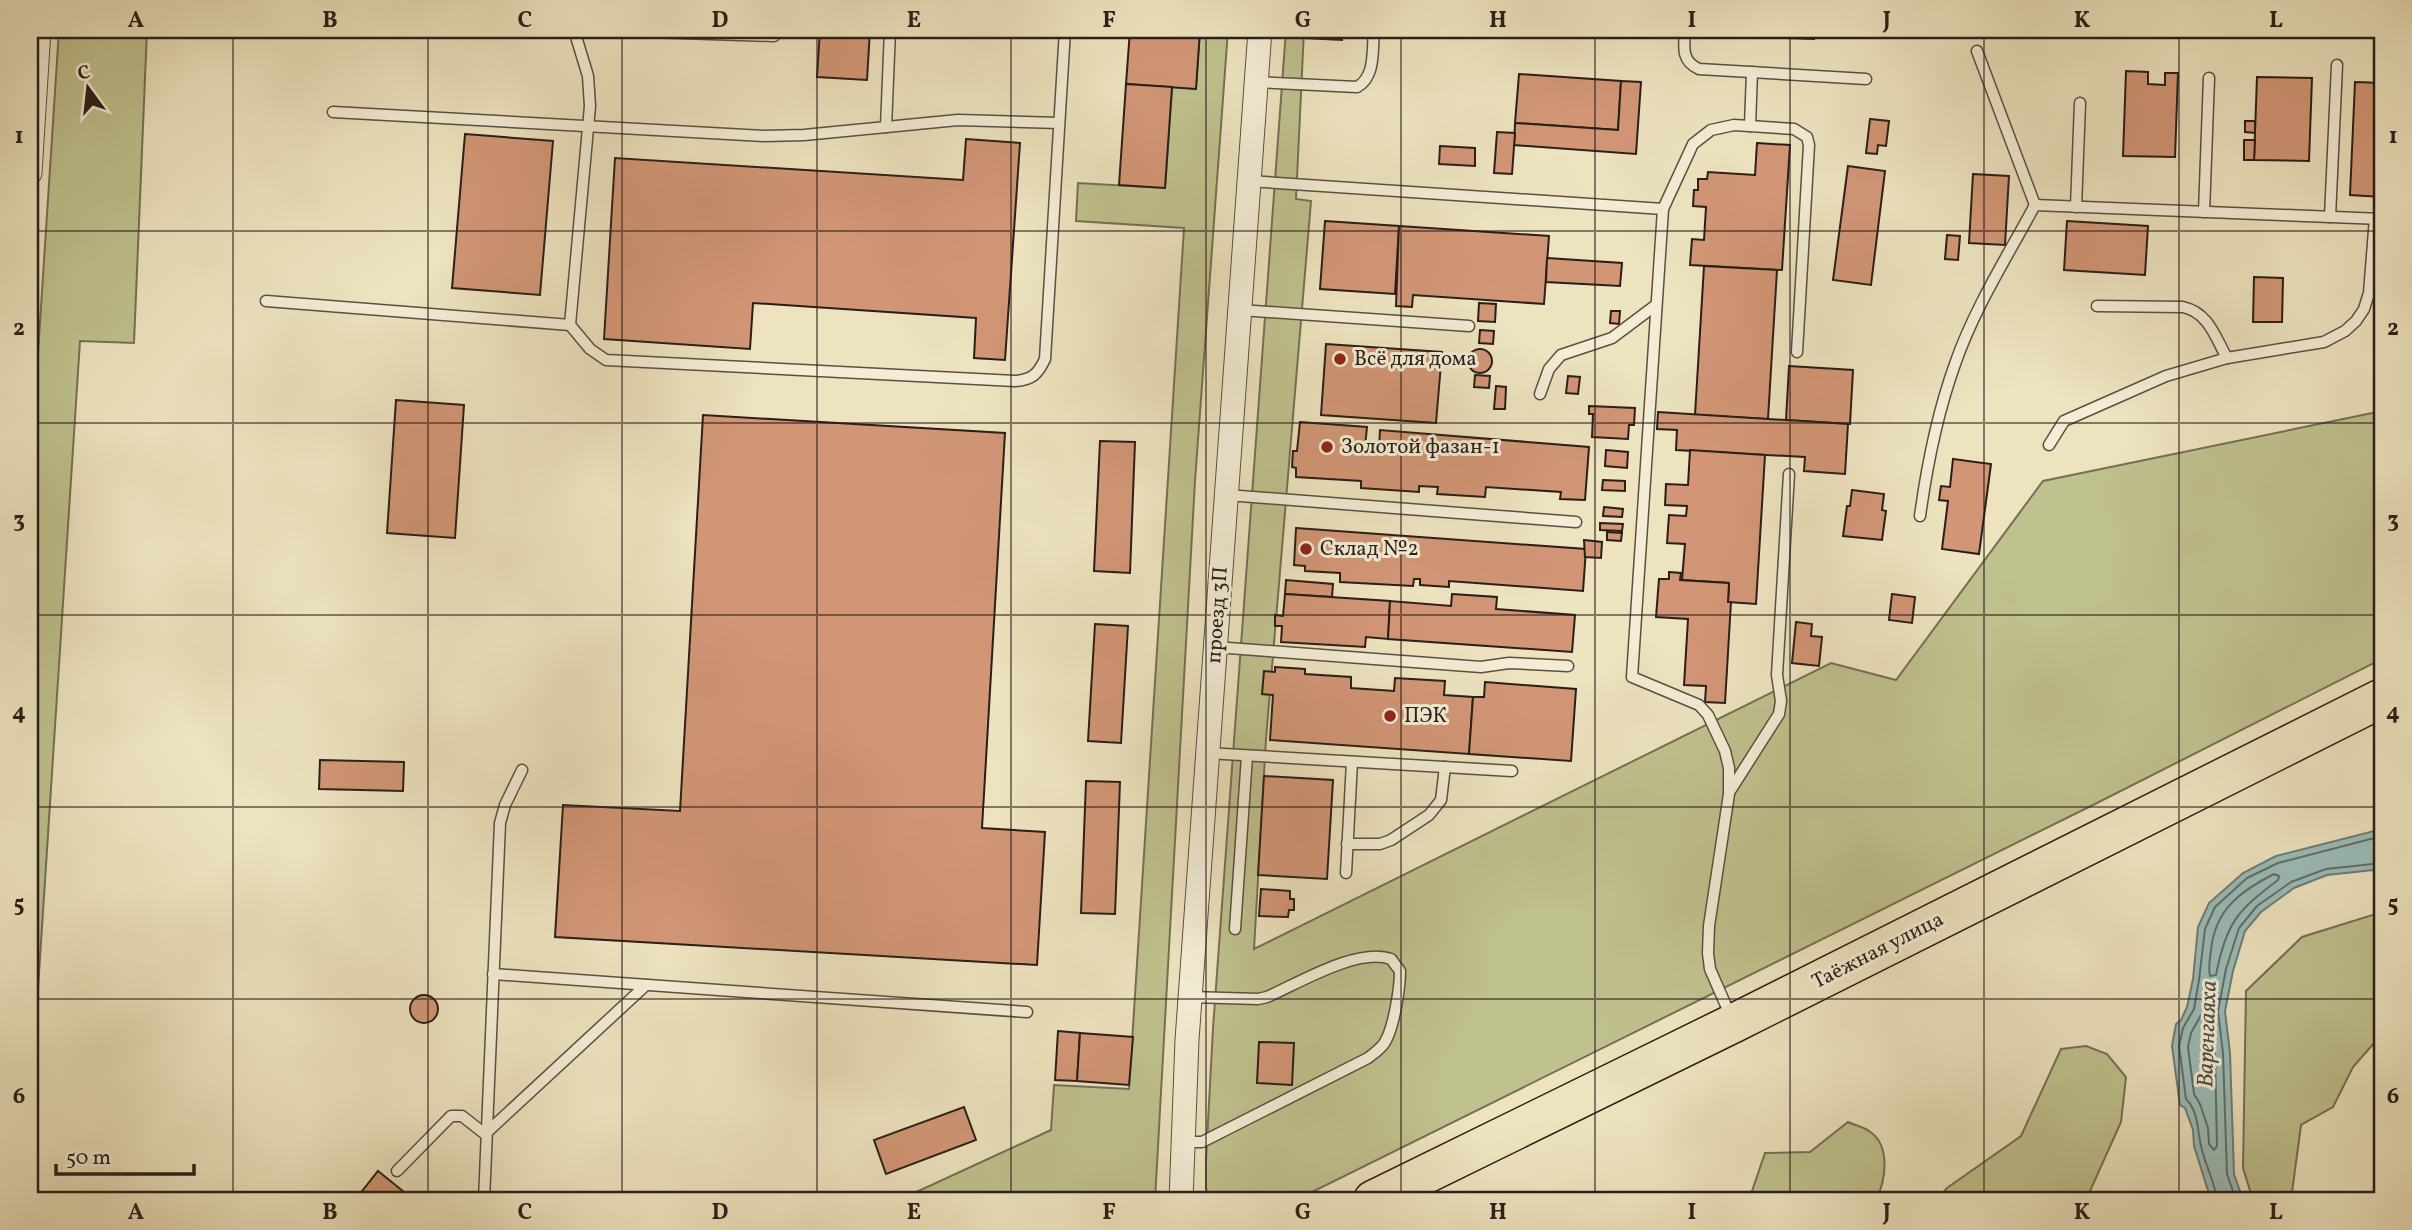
<svg xmlns="http://www.w3.org/2000/svg" width="2412" height="1230" viewBox="0 0 2412 1230" font-family="Vollkorn,serif">
<style>
.green{fill:#bfc18e;stroke:#747054;stroke-width:2}
.water{fill:#9bbdb9;stroke:#6e7d79;stroke-width:2}
.lines{fill:none;stroke-linecap:round;stroke-linejoin:round}
.shore{stroke:#626e69;stroke-width:2}
.building{fill:#d29676;stroke:#2a1e19;stroke-width:2}
.lane-casing{stroke:#5b4f42;stroke-width:13}
.street-casing{stroke:#5b4f42;stroke-width:25}
.highway-casing{stroke:#2a1e19;stroke-width:41}
.lane{stroke:#f3edd5;stroke-width:10}
.street{stroke:#f3edd5;stroke-width:23}
.highway{stroke:#ede3bf;stroke-width:38}
.grid{fill:none;stroke:#2a1e19;stroke-width:2;stroke-opacity:0.55}
.poi-dot{fill:#8f2418;stroke:#f3edd5;stroke-width:2.5}
.labels{text-anchor:middle;dominant-baseline:central;stroke-width:6;stroke-linejoin:round;paint-order:stroke}
.poi-label{font-size:21px;fill:#2a1e19;stroke:#f3edd5;text-anchor:start}
.street-label{font-size:21px;fill:#2a1e19;stroke:#f3edd5}
.water-label{font-size:23px;font-style:italic;fill:#4c4e49;stroke:#f3edd5}
.neatline{fill:none;stroke:#2a1e19;stroke-width:2.5}
.grid-label{font-size:23px;text-anchor:middle;font-weight:bold;fill:#2a1e19}
</style>
<rect width="100%" height="100%" fill="#ede3bf"/>
<filter id="stains"><feTurbulence type="fractalNoise" baseFrequency=".00286" numOctaves="4"/><feColorMatrix values="0 0 0 0 .2 0 0 0 0 .09 0 0 0 0 .02 0 0 0 .5 -.17"/></filter>
<radialGradient id="worn" r=".72"><stop offset=".6" stop-color="#630" stop-opacity="0"/><stop offset="1" stop-color="#630" stop-opacity=".3"/></radialGradient>
<g class="green">
<path d="M59,30H147L134,343L80,341L30,1112V476Z"/>
<path d="M1200,30H1228L1195,481L1155,1200H899L1051,1130L1054,1085L1129,1089L1184,228L1076,221L1078,183L1165,188L1172,87L1196,89Z"/>
<path d="M1286,30H1304L1296,199L1311,201L1266,739L1254,949L1831,663L1896,680L2043,481L2382,411V659L2093,805L1296,1200H1210L1206,1188V1160L1213,1028Z"/>
<path d="M2382,912V1034L2353,1067L2333,1107L2301,1125L2291,1200H2253L2243,1168L2246,991L2302,937Z"/>
<path d="M2086,1046L2107,1054L2126,1077L2121,1122L2086,1200H1937L1947,1188L2021,1136L2061,1049Z"/>
<path d="M1848,1122C1854,1125 1864,1127 1869,1131C1891,1145 1886,1180 1876,1200H1749L1765,1153L1810,1152Z"/>
</g>
<path class="water" d="M2382,829V869L2327,875L2294,888L2261,912L2245,931L2233,971L2225,1011L2230,1053L2234,1174L2243,1200H2211L2194,1146L2193,1130L2185,1108L2180,1105L2172,1046L2176,1024L2181,1020L2187,1007L2193,979L2198,927L2209,903L2243,873L2276,856Z"/>
<g class="lines">
<g class="shore">
<path d="M2274,874L2279,876L2278,880C2237,911 2226,923 2216,975L2210,976C2208,968 2210,958 2211,950C2215,910 2240,891 2274,874Z"/>
<path d="M2205,1008L2209,1010L2215,1053L2217,1146L2214,1150L2209,1144L2208,1128L2200,1104L2194,1094L2188,1047L2191,1033Z"/>
<path d="M2217,1200C2215,1182 2205,1165 2201,1146C2197,1130 2199,1112 2186,1099L2179,1046L2183,1028L2194,1009L2199,980L2205,929L2215,907L2247,878L2278,863L2382,836"/>
<path d="M2236,1200L2227,1174L2223,1053L2218,1011L2226,969L2239,928L2257,906L2291,882L2326,869L2382,863"/>
</g>
</g>
<g class="building">
<path d="M820,30H870L867,80L817,77Z"/>
<path d="M1130,30H1200L1196,89L1126,84Z"/>
<path d="M1304,30H1342V40L1304,38Z"/>
<path d="M1542,30H1627V35Z"/>
<path d="M1707,30H1814V39L1707,35Z"/>
<path d="M2126,71L2148,72V84L2165,85V73H2178L2175,157L2123,156Z"/>
<path d="M1519,74L1621,81L1618,130L1515,123Z"/>
<path d="M2257,77L2312,78L2309,161L2254,160Z"/>
<path d="M1621,81L1641,82L1636,154L1514,145L1515,123L1618,130Z"/>
<path d="M2355,82L2382,83V197L2350,195Z"/>
<path d="M1126,84L1172,87L1165,188L1119,185Z"/>
<path d="M1870,119L1889,121L1886,146L1878,145L1877,154L1866,153Z"/>
<path d="M2245,121H2255V133L2245,132Z"/>
<path d="M1497,132L1515,133L1512,174L1494,173Z"/>
<path d="M465,134L553,141L540,295L452,288Z"/>
<path d="M966,139L1020,143L1005,360L974,358L976,318L753,303L750,349L604,339L615,158L963,180Z"/>
<path d="M2244,140H2255L2254,160H2244Z"/>
<path d="M1757,143L1790,145L1782,270L1690,265L1692,239L1704,240L1706,207L1693,206L1694,190H1698V179H1707L1708,172L1755,175Z"/>
<path d="M1440,146L1475,148V166L1439,164Z"/>
<path d="M1848,166L1885,171L1871,285L1833,280Z"/>
<path d="M1973,174L2009,176L2005,245L1969,243Z"/>
<path d="M1325,221L1399,226L1395,294L1320,289Z"/>
<path d="M2067,221L2148,226L2145,275L2064,270Z"/>
<path d="M1399,226L1549,236L1544,304L1413,295L1412,307L1396,306Z"/>
<path d="M1947,235L1960,236L1958,260L1945,259Z"/>
<path d="M1547,258L1622,263L1620,286L1546,282Z"/>
<path d="M1704,266L1777,270L1768,419L1695,415Z"/>
<path d="M2254,277L2283,278L2282,322H2253Z"/>
<path d="M1479,303L1496,304L1495,322L1478,321Z"/>
<path d="M1611,311H1620L1619,324L1610,323Z"/>
<path d="M1480,330L1494,331L1493,344L1479,343Z"/>
<path d="M1326,344L1442,352L1436,423L1321,415Z"/>
<circle cx="1480" cy="361" r="12"/>
<path d="M1789,366L1853,370L1850,424L1786,420Z"/>
<path d="M1475,375L1490,376L1489,388L1474,387Z"/>
<path d="M1568,376L1580,377L1578,394L1566,393Z"/>
<path d="M1496,386L1506,387L1505,409H1494Z"/>
<path d="M396,400L464,405L455,538L387,533Z"/>
<path d="M1589,406L1635,408L1634,425H1629L1628,439L1592,437L1593,414H1589Z"/>
<path d="M1658,412L1848,424L1845,474L1804,471L1805,457L1676,450L1677,430L1657,429Z"/>
<path d="M703,415L1005,433L982,828L1045,832L1037,965L555,937L563,805L680,811Z"/>
<path d="M1300,422L1367,427L1365,447L1379,448L1380,430L1589,447L1585,500L1560,499L1561,492L1486,487L1485,497L1437,494L1438,487L1419,486V492L1361,488V481L1296,477V468L1292,467L1293,451H1297Z"/>
<path d="M1100,441L1135,442L1130,573L1094,571Z"/>
<path d="M1606,450L1628,452L1627,468L1605,466Z"/>
<path d="M1690,450L1765,455L1756,604L1728,602L1729,583L1682,580L1685,544L1667,543L1669,515L1686,516L1687,506L1665,505L1666,484L1688,485Z"/>
<path d="M1953,459L1991,464L1979,554L1942,549L1948,501L1939,500L1941,486L1950,487Z"/>
<path d="M1603,480L1625,481V491L1602,490Z"/>
<path d="M1852,490L1884,494L1882,510L1886,511L1882,540L1843,536L1847,506H1850Z"/>
<path d="M1604,507L1623,509L1622,517L1603,516Z"/>
<path d="M1600,523L1623,524L1622,531L1600,530Z"/>
<path d="M1296,528L1586,549L1583,591L1449,581V587L1420,585V579H1414L1413,586L1340,582V573L1305,571V566L1294,565Z"/>
<path d="M1607,532L1622,533L1621,541L1607,540Z"/>
<path d="M1584,540L1602,542L1601,558L1585,557Z"/>
<path d="M1669,572L1681,573L1680,580L1729,583L1728,602H1731L1725,703L1705,702L1706,686L1684,685L1688,619L1656,617L1659,579H1669Z"/>
<path d="M1286,580L1333,584L1332,597L1285,594Z"/>
<path d="M1285,594L1390,601L1388,639L1366,637L1365,647L1281,642L1282,626H1275V615L1283,616Z"/>
<path d="M1452,594L1497,597L1496,609L1575,615L1572,652L1388,639L1390,601L1451,606Z"/>
<path d="M1892,594L1915,597L1912,623L1889,620Z"/>
<path d="M1796,622L1812,624L1811,636L1822,637L1819,666L1792,663Z"/>
<path d="M1095,624L1128,626L1121,743L1088,741Z"/>
<path d="M1275,667L1305,669V674L1351,677V688L1394,691L1395,678L1445,681L1444,695L1473,697L1469,754L1270,740L1273,695L1262,694L1264,671L1275,672Z"/>
<path d="M1485,682L1576,689L1571,761L1469,754L1473,697H1484Z"/>
<path d="M320,760L404,762L403,791L319,789Z"/>
<path d="M1264,776L1333,780L1327,879L1258,875Z"/>
<path d="M1086,781L1120,782L1115,914L1081,913Z"/>
<path d="M1261,889L1290,891V899H1294V910H1289L1288,917L1259,916Z"/>
<circle cx="424" cy="1009" r="14"/>
<path d="M1058,1031L1080,1033L1077,1081L1055,1080Z"/>
<path d="M1080,1033L1133,1037L1129,1085L1077,1081Z"/>
<path d="M1259,1042L1294,1043L1292,1085L1257,1083Z"/>
<path d="M964,1107L976,1140L886,1174L874,1140Z"/>
<path d="M378,1171L414,1200H355Z"/>
</g>
<g class="lines">
<g class="lane-casing">
<g id="lane">
<path d="M587,30L774,36"/>
<path d="M1685,30C1684,47 1681,61 1699,69L1866,79"/>
<path d="M1502,32L1503,30"/>
<path d="M1977,51L2035,205"/>
<path d="M1256,82L1357,87C1376,77 1372,49 1374,30"/>
<path d="M333,112L764,136L804,135L958,120L1059,123"/>
<path d="M1750,126L1752,72"/>
<path d="M886,127L890,30"/>
<path d="M1249,181L1663,209"/>
<path d="M2076,207L2080,103"/>
<path d="M2204,212L2209,78"/>
<path d="M2330,217L2337,65"/>
<path d="M266,301L570,325L590,106L588,76L574,30"/>
<path d="M2097,306L2183,307C2209,313 2215,337 2227,358"/>
<path d="M1240,310L1469,326"/>
<path d="M570,325L590,349L606,360L1015,381C1032,380 1038,374 1045,359L1065,30"/>
<path d="M1540,394L1549,369L1561,355L1612,338L1656,305"/>
<path d="M2049,445L2064,421L2166,376L2227,358L2324,342L2345,331L2356,321L2364,309L2369,293L2375,218"/>
<path d="M1227,495L1576,522"/>
<path d="M1920,516C1927,465 1937,414 1955,364C1974,309 2007,257 2035,205L2382,219"/>
<path d="M1215,647L1481,667L1509,663L1568,666"/>
<path d="M1207,753L1512,771"/>
<path d="M1730,791L1779,714L1781,701L1777,675L1789,474"/>
<path d="M1347,844H1380L1391,840L1429,815L1441,800L1445,767"/>
<path d="M1346,873L1352,762"/>
<path d="M1235,929L1247,756"/>
<path d="M493,974L1027,1012"/>
<path d="M1731,1017L1710,969L1708,953L1709,926L1729,794V768L1725,751L1708,715L1699,705L1632,677L1663,209L1693,144L1711,130L1734,125L1794,129L1807,137L1809,145L1797,352"/>
<path d="M1183,1142H1202L1368,1058C1374,1053 1381,1049 1385,1042C1394,1027 1400,988 1400,971L1391,959C1358,947 1299,983 1267,997L1258,999L1190,997"/>
<path d="M397,1171L451,1116H462L485,1134L646,985"/>
<path d="M484,1200L500,823L505,805L522,770"/>
</g>
</g>
<g class="street-casing">
<g id="street">
<path d="M30,173L39,30"/>
<path d="M1181,1200L1187,1040L1260,30"/>
</g>
</g>
<g class="highway-casing">
<path id="highway" d="M1373,1200L1734,1023L2382,698"/>
</g>
<use href="#lane" class="lane"/>
<use href="#street" class="street"/>
<use href="#highway" class="highway"/>
</g>
<path class="grid" d="M233,30V1200M428,30V1200M622,30V1200M817,30V1200M1011,30V1200M1206,30V1200M1401,30V1200M1595,30V1200M1790,30V1200M1984,30V1200M2179,30V1200M30,231H2382M30,423H2382M30,615H2382M30,807H2382M30,999H2382"/>
<g class="poi-dot">
<circle cx="1340" cy="359" r="7"/>
<circle cx="1327" cy="447" r="7"/>
<circle cx="1306" cy="549" r="7"/>
<circle cx="1390" cy="716" r="7"/>
</g>
<g class="labels">
<g class="poi-label">
<text x="1354" y="359">Всё для дома</text>
<text x="1341" y="447">Золотой фазан-1</text>
<text x="1320" y="549">Склад №2</text>
<text x="1404" y="716">ПЭК</text>
</g>
<g class="street-label">
<text transform="translate(1218 615) rotate(-86)">проезд 3П</text>
<text transform="translate(1878 951) rotate(-27)">Таёжная улица</text>
</g>
<g class="water-label">
<text transform="translate(2208 1034) rotate(-88)">Варенгаяха</text>
</g>
</g>
<rect width="2412" height="1230" fill="none" stroke="#ede3bf" stroke-width="77"/>
<g transform="translate(88 88) rotate(345)" stroke="#f3edd5" stroke-width="5" paint-order="stroke">
<path d="M0-5L12 26L0 18L-12 26Z" fill="#2a1e19"/>
<text y="-10" font-size="19" font-weight="bold" text-anchor="middle" fill="#2a1e19">С</text>
</g>
<path d="M56 1164v10h138v-10" fill="none" stroke="#2a1e19" stroke-width="3.5"/>
<text x="66" y="1164" font-size="21" fill="#2a1e19" stroke="#f3edd5" stroke-width="5" paint-order="stroke">50 m</text>
<rect x="38" y="38" width="2336" height="1154" class="neatline"/>
<g class="grid-label">
<text x="136" y="27">A</text>
<text x="330" y="27">B</text>
<text x="525" y="27">C</text>
<text x="720" y="27">D</text>
<text x="914" y="27">E</text>
<text x="1109" y="27">F</text>
<text x="1303" y="27">G</text>
<text x="1498" y="27">H</text>
<text x="1692" y="27">I</text>
<text x="1887" y="27">J</text>
<text x="2082" y="27">K</text>
<text x="2276" y="27">L</text>
<text x="19" y="143">1</text>
<text x="2393" y="143">1</text>
<text x="19" y="335">2</text>
<text x="2393" y="335">2</text>
<text x="19" y="527">3</text>
<text x="2393" y="527">3</text>
<text x="19" y="719">4</text>
<text x="2393" y="719">4</text>
<text x="19" y="911">5</text>
<text x="2393" y="911">5</text>
<text x="19" y="1103">6</text>
<text x="2393" y="1103">6</text>
<text x="136" y="1219">A</text>
<text x="330" y="1219">B</text>
<text x="525" y="1219">C</text>
<text x="720" y="1219">D</text>
<text x="914" y="1219">E</text>
<text x="1109" y="1219">F</text>
<text x="1303" y="1219">G</text>
<text x="1498" y="1219">H</text>
<text x="1692" y="1219">I</text>
<text x="1887" y="1219">J</text>
<text x="2082" y="1219">K</text>
<text x="2276" y="1219">L</text>
</g>
<rect width="100%" height="100%" filter="url(#stains)"/>
<rect width="100%" height="100%" fill="url(#worn)"/>
</svg>
